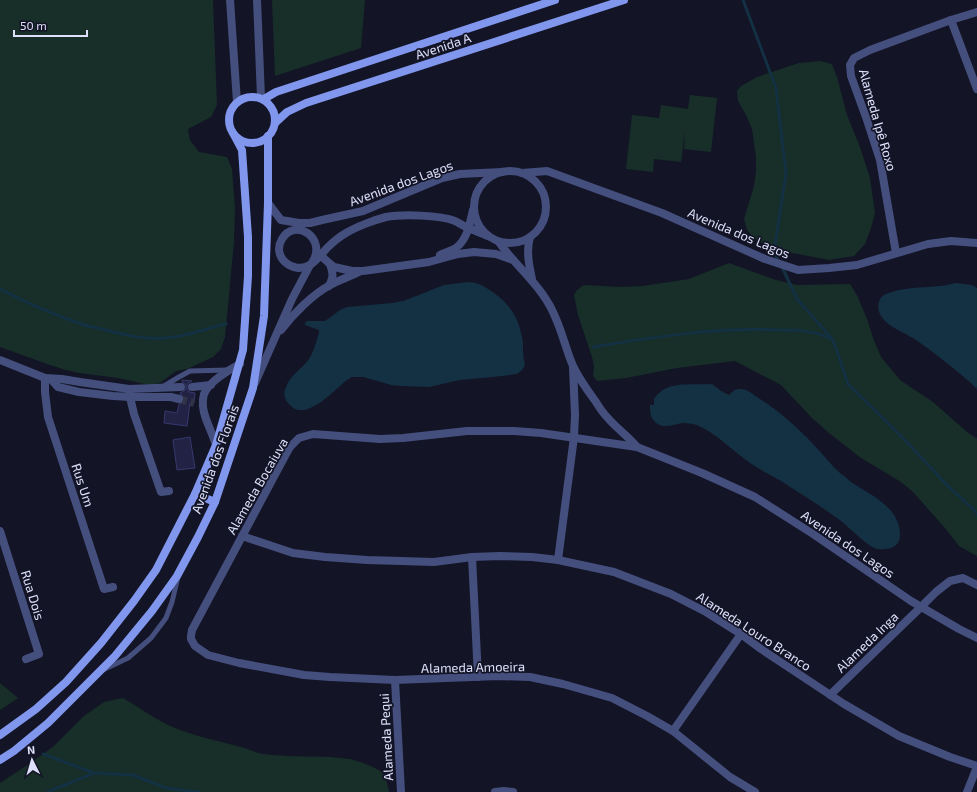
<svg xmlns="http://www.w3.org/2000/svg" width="977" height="792" viewBox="0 0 977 792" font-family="'Exo 2',sans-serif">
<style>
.green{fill:#172f28}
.water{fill:#143043}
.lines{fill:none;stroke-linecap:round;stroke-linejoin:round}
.stream{stroke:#143043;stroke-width:3}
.building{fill:#222344;stroke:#37386d}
.street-tunnel{stroke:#313346;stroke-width:8;stroke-dasharray:8 4;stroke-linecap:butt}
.lane{stroke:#454f7e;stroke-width:5}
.street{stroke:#454f7e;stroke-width:8}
.secondary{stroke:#8196ed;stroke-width:8}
.labels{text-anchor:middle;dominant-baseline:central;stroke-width:3.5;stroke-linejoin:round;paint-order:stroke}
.street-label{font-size:13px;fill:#dde0fa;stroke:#131426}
</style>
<rect width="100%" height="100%" fill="#131426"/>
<g class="green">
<path d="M0,0H213L217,105L211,117L188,129L190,140L199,152L227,157L232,169L235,208L234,242L225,337L221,349L213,357L187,369L176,371L160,383L149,385L118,378L79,373L66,370L50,365L0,347Z"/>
<path d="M272,0H365L361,48L275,76Z"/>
<path d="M820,61L832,64L837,77L847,115L860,147L870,178L875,213L871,228L865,244L854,256L829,260L787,252L765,245L754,238L747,230L744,219L754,186L756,171V158L752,129L746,115L738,101L737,91L741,86L757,77L799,63Z"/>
<path d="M690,95L717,98L711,152L684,149L685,131L681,162L654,159L653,172L626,169L632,115L659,118L661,105L688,109Z"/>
<path d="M729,263L776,280L797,285L850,284L858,297L867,319L873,338L881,357L900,380L933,402L967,432L977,439V556L959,546L945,528L913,492L901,482L861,458L829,433L812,418L781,385L735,361L677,368L626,378L597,381L593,376L594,366L592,357L578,315L574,295L577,290L584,285L620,287L642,286L663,283L689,279Z"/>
<path d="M0,683L18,698L0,710Z"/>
<path d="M123,698C139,707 153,718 170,726C191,735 214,740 237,746C246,748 254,752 263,754C285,757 307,756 330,757C338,758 349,758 357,761C362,762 378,769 382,772C386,777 388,786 389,792H0V783L32,762L54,746L84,716L104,702Z"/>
</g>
<g class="water">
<path d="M468,282C479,282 485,287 494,293C512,306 520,321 523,343C523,350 523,357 525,365L522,370L517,374L493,377L460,380L429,387L401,386L391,385L363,377H352L347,380C334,390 305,424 289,404C284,399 283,393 286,387C290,375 302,369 309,359C314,351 316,342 319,333V330L305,325V323L307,321H325L340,310L347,307L392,303L403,301L411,298L444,285Z"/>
<path d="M956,283L972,285L977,288V389L971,383C953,368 935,353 916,340C904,332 889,328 881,316C877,310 877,299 884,295C899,287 922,288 938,286C944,286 950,284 956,283Z"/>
<path d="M712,384L721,391L729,395C732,392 735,389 739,389C747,388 754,395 760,399C780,412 797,427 813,444C822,453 830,464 840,473C845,476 849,481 854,484C868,493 885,501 894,515C899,522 903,537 897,544C893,549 883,550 877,549C867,546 850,528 841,521C822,507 801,494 781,481C770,475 759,469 750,463C734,452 718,435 701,427C696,424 689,423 683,423C674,424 663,430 655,422C650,417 650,412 650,405H654V399C657,394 663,389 669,387C681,383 699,385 712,384Z"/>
</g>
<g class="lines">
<g class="stream">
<path d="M743,0L776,88L786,173L774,252L779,262"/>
<path d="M782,267L797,299L833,340L848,384L903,438L946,484L977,513"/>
<path d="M0,289C25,302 52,314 79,323C87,326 97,328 106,330C125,335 146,340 166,338C187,337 206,328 226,324"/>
<path d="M593,347C654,337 716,327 778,330C796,330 814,330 831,339"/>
<path d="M43,754L94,773L133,775L166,788L199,792"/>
<path d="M48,792L94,773"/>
</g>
</g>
<g class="building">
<path d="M182,380L192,381L188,383L187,385V388L189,392L195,393L194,403H190L187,426L164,423L165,411L177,413L179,404L183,403L184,401V397L180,394V393L184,391L186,389V386L185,384L182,382Z"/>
<path d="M190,437L195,468L177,470L173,440Z"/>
</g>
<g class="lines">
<path class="street-tunnel" d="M179,399L194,403"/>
<g class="lane">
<path d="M164,386L179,377L190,371L227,370"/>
<path d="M105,669L128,658L151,638L166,618L172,602L178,577"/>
</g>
<g class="street">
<path d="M230,0L237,102"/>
<path d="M257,0L261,97"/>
<path d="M951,20L977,89"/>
<circle cx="510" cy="207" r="36"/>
<path d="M522,173L547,171L662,213L765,259L798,270L829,268L857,265L928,244L951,241L977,243"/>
<path d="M268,203L281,220L299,223H310L322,220L363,211L442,178L460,174L503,172"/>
<path d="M530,237C526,251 529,265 532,279"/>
<path d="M499,242C513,263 534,279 547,301C560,321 564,345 573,366C579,379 588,391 596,402C599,407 603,413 607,417C616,428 628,436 637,447L702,473L755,497L813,534L911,601L959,629L977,638"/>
<path d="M317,252L330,264L334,267L352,271H363L429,262L458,254L474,252L496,254L513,260"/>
<path d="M896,253L880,160L867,120L851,76L850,65L854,58L870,50L951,20L977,12"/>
<path d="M440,255C445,252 452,251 457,247C468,238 470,222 473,210"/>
<path d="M312,263C328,238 295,217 282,239C271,257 293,275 310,265C316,261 322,254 327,248C333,242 339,237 346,233C356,227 374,220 386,217C402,214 440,215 455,221C459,223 462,225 466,227C473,230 481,233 488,236"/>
<path d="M329,286C334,276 333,274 330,264"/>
<path d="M281,330C293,314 312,295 330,285C339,280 349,277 359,272"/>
<path d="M0,360L45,378L62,379L80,382L129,389L181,387"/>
<path d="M45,378V392L48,417L104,589L113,587"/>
<path d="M51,379L58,387L79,392L113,396L130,397H171L179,399"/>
<path d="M255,383L292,299L310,265"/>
<path d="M192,387L211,385"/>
<path d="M129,393L134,414L161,492L169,491"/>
<path d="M216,445C213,436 209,427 206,419C203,411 202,401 204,394C209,381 229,370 240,364"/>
<path d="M637,447L541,433L514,431H467L403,438L380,439L313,434L299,438L290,447L286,454L192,630L191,636V639L195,646L208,655L239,663L304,675L330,677L395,680L498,676L530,677L563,684L612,698L647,716L673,731L730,777L755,792"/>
<path d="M0,531L39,654L26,659"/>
<path d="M242,536L293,553L325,557L367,560L434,562L472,557L500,556L532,557L558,560L614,572L671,594L706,612L741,634L761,649L844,704L899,736L950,757L977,766"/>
<path d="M472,557L478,677"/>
<path d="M558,560L574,437L575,415L573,367"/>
<path d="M395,680L401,792"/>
<path d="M830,695L921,607L936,592L950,581L963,578L977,585"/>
<path d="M673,731L741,634"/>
<path d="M495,792L504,791L513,792"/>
<path d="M967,792L977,767"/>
</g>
<g class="secondary">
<circle cx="252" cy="120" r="23"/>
<path d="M264,99L276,92L555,0"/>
<path d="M275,123L287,112L306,103L624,0"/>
<path d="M195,494L215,502"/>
<path d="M0,735L36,709L66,682L101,643L134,601L156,570L195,494L216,445L243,350L248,276V237L242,150L233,133"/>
<path d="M0,760L14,751L48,723L115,656L152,611L177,576L198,537L215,502L253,388L264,316L268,203V136"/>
</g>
</g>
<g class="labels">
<g class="street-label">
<text transform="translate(443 46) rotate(-18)">Avenida A</text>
<text transform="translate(878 120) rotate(74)">Alameda Ipê Roxo</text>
<text transform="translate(401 183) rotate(-20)">Avenida dos Lagos</text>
<text transform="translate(739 233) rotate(23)">Avenida dos Lagos</text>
<text transform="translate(215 459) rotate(-70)">Avenida dos Florais</text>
<text transform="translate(83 485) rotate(72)">Rus Um</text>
<text transform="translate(257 486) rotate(-60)">Alameda Bocaiuva</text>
<text transform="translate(848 544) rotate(34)">Avenida dos Lagos</text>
<text transform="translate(33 595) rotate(73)">Rua Dois</text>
<text transform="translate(754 631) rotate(33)">Alameda Louro Branco</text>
<text transform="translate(867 642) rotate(-44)">Alameda Inga</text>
<text transform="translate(473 667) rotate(-1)">Alameda Amoeira</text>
<text transform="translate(386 737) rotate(-93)">Alameda Pequi</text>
</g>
</g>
<g transform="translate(32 760) rotate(355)" stroke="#131426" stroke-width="3" paint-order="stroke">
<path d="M0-3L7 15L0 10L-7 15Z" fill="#dde0fa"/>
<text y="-6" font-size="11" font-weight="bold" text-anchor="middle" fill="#dde0fa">N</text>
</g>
<path d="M14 30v6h73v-6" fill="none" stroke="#dde0fa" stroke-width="2"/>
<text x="20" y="30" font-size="12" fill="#dde0fa" stroke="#131426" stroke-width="3" paint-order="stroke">50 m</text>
</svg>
